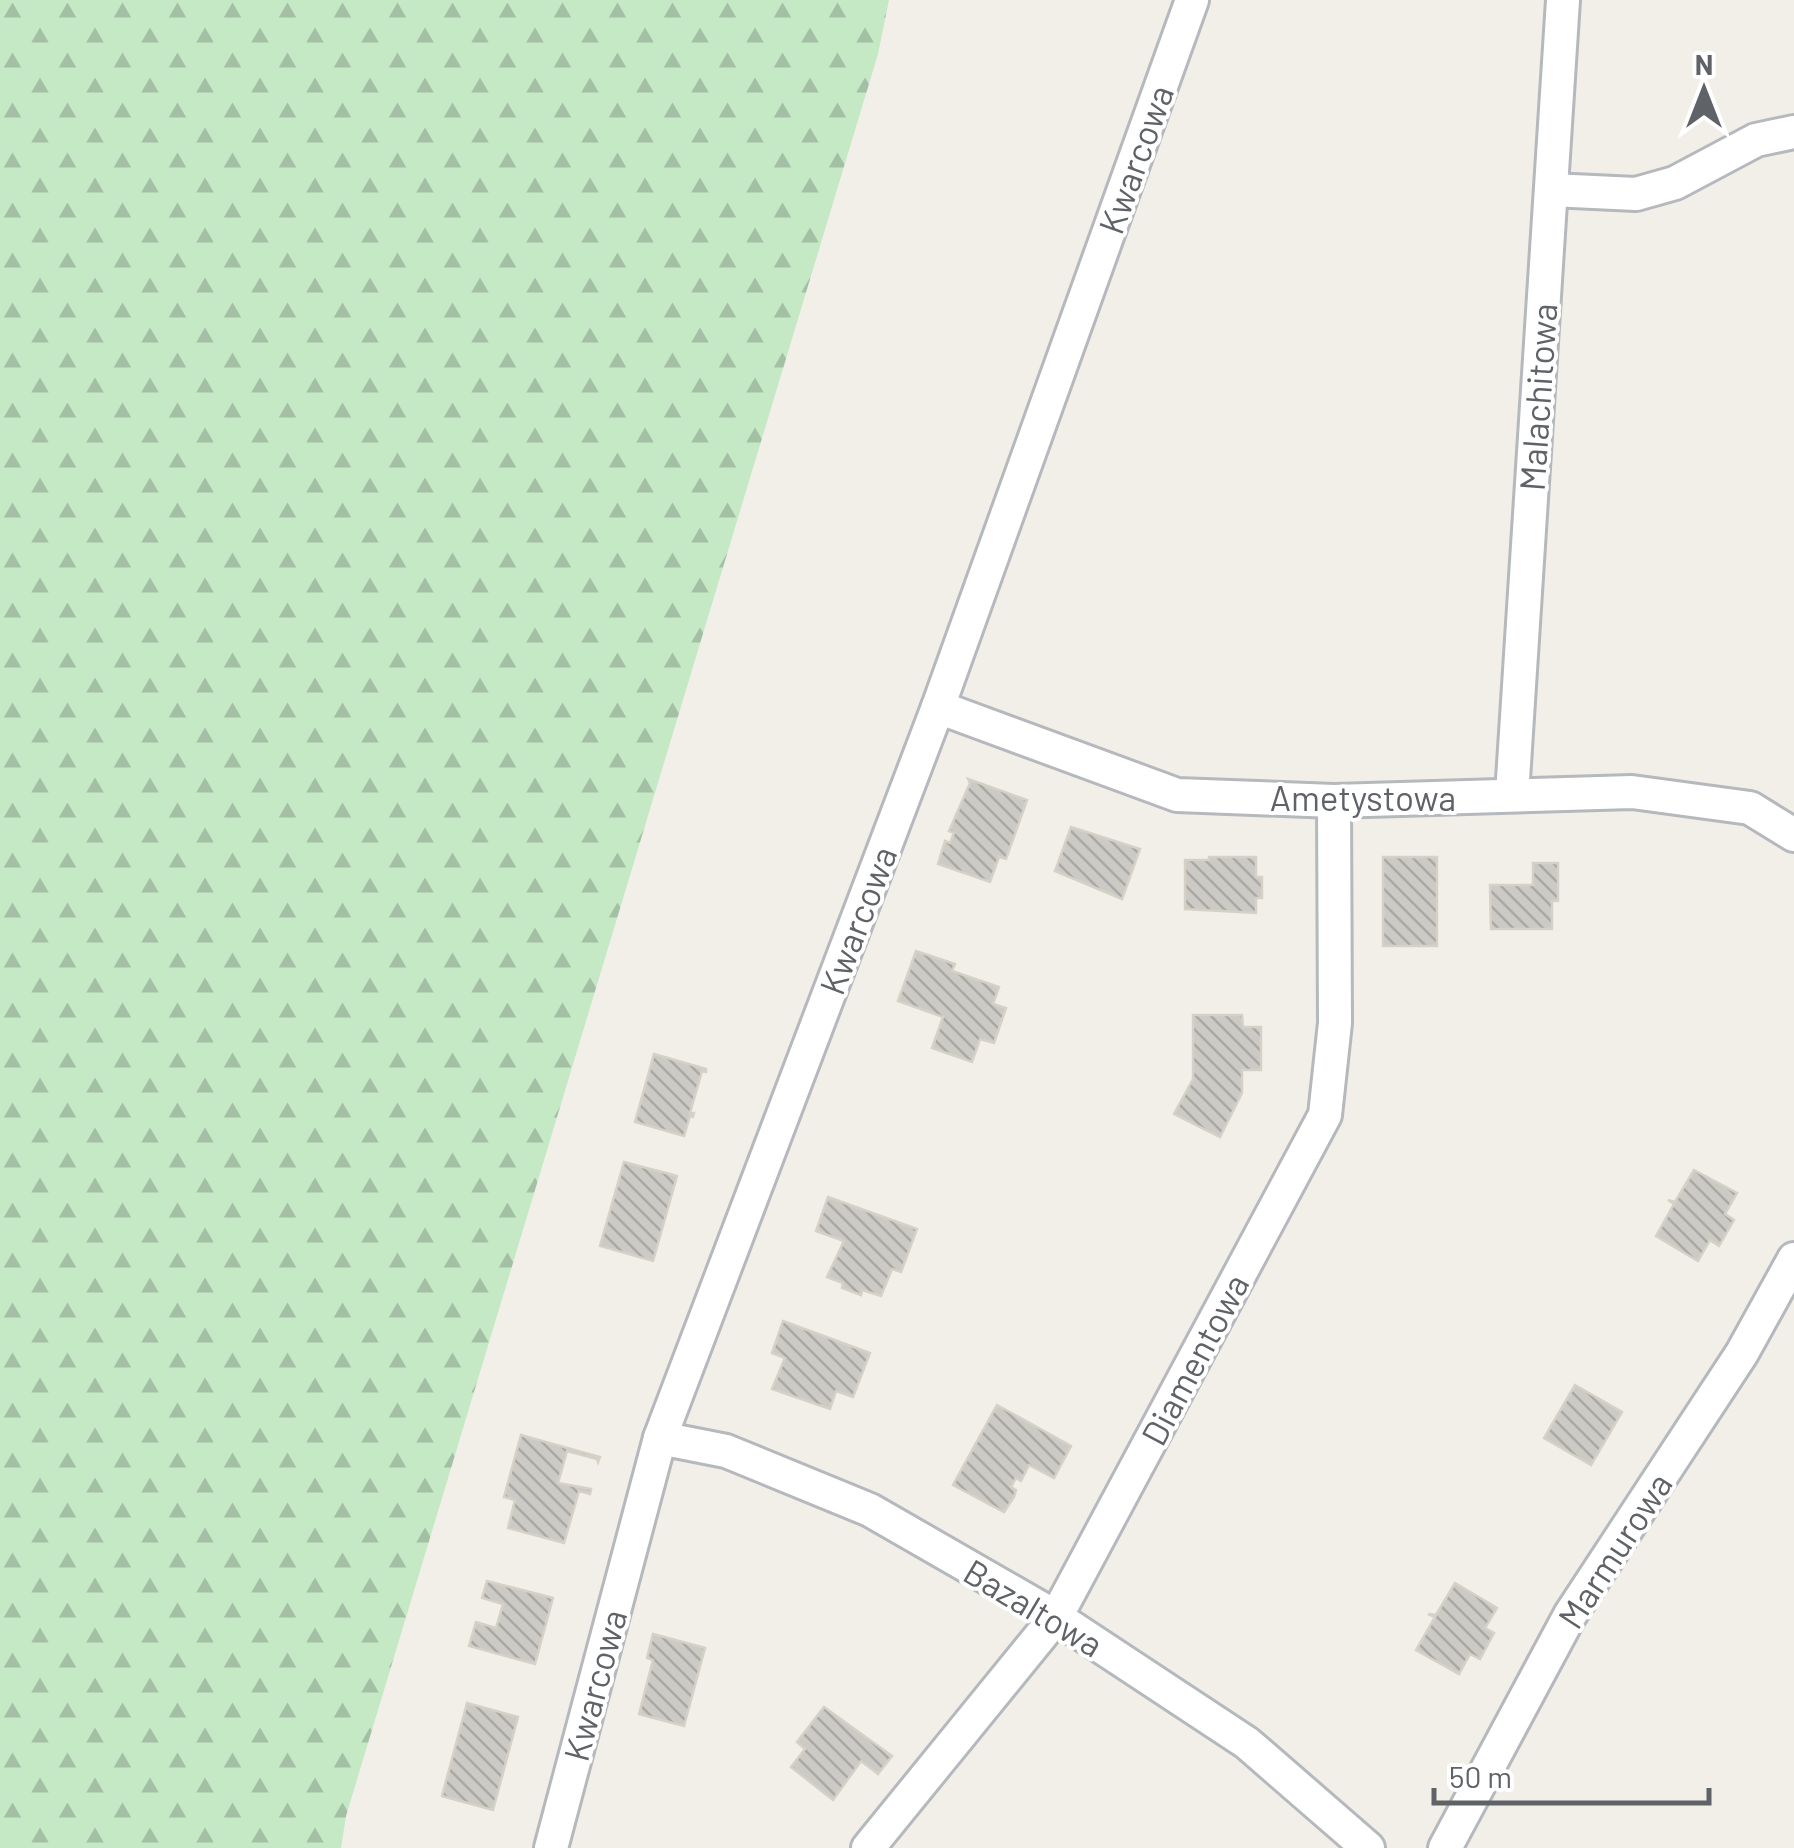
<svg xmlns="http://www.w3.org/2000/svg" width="1794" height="1848" viewBox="0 0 1794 1848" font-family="Barlow,sans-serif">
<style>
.forest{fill:url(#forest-firs)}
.building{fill:url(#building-back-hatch);stroke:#d6d1c6;stroke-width:2.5}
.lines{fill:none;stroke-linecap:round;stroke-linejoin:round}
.minor-casing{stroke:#b5b8bc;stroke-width:38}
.minor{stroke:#fff;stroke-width:32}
.labels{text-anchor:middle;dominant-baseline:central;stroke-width:8;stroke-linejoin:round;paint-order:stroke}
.street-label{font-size:35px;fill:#5f6368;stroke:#fff}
</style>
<defs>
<pattern id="forest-firs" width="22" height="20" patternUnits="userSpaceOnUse" patternTransform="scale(2.5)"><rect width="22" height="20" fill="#c5e8c5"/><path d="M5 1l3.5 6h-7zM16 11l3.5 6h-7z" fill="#a3c0a4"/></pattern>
<pattern id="building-back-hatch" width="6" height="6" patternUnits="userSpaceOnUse" patternTransform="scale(2.5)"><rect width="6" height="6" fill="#cccac5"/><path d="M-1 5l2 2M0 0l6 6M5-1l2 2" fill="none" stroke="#a9a8a4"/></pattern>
</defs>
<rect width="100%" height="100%" fill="#f1efe8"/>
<path class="forest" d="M0,0H889L878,54L346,1816L341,1848H0Z"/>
<g class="building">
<path d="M968,779L1027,800L1006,859L999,857L990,882L938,864L945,841L950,843L954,833L949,831L970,783Z"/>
<path d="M1071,827L1140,849L1122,899L1055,871Z"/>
<path d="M1209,857H1256V877H1262V898H1256V913L1185,909V860H1209Z"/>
<rect x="1383" y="857" width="54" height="89"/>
<path d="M1533,863H1558V901H1552V929H1491L1490,885H1533Z"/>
<path d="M916,951L955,964L952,971L999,987L993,1004L1006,1008L994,1043L980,1039L972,1062L932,1048L943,1017L898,1001Z"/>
<path d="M1193,1015H1242L1243,1027H1261V1070H1242V1093L1220,1137L1174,1114L1193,1079Z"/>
<path d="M654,1054L706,1069V1072L702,1071L690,1113H694L693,1117L690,1116L684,1136L635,1122Z"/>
<path d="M624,1162L677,1176L653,1261L600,1246Z"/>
<path d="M1694,1170L1737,1193L1725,1214L1734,1220L1719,1246L1710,1240L1698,1261L1656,1236L1674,1204L1668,1200L1675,1202Z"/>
<path d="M828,1197L917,1229L901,1272L892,1269L881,1296L862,1290L861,1295L842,1288L843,1283L827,1277L844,1241L816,1231Z"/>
<path d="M783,1321L870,1353L853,1397L836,1391L830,1409L772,1389L785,1358L772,1353Z"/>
<path d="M1575,1385L1622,1412L1591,1465L1544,1438Z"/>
<path d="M997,1405L1071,1446L1054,1478L1029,1465L1021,1481L1016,1478L1011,1487L1016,1490L1014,1497L1004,1512L953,1485Z"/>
<path d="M521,1435L600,1457L598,1462L597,1459L567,1451L558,1483L591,1489L590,1494L579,1491L564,1543L508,1528L515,1500L504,1497Z"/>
<path d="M487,1581L553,1598L535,1664L469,1646L476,1622L496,1628L503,1604L482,1598Z"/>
<path d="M1455,1583L1497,1608L1485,1628L1494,1633L1480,1659L1470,1654L1459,1674L1416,1650L1435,1617L1428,1614L1436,1615Z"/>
<path d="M653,1634L705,1648L684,1726L639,1714L653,1660L647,1658Z"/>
<path d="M467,1703L518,1717L493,1810L442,1796Z"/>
<path d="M824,1707L892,1756L878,1774L861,1761L833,1800L791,1767L805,1749L797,1742Z"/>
</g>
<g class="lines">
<g class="minor-casing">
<g id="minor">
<path d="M1551,190L1636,194L1675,183L1756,140L1794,132"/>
<path d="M938,707L1177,795L1334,801L1632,792L1750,808L1794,835"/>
<path d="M1512,795L1563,0"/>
<path d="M660,1438L726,1451L870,1510L1056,1617L1247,1743L1368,1848"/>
<path d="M551,1848L660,1438L938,707L1192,0"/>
<path d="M868,1848L1056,1617L1325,1115L1335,1023L1334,801"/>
<path d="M1445,1848L1570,1615L1742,1353L1794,1259"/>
</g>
</g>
<use href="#minor" class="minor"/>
</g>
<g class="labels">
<g class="street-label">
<text transform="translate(1135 159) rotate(-70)">Kwarcowa</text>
<text transform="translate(1537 397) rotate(-86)">Malachitowa</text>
<text x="1363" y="797">Ametystowa</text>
<text transform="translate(857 920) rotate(-69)">Kwarcowa</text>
<text transform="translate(1194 1359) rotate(-62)">Diamentowa</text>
<text transform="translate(1614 1550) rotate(-57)">Marmurowa</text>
<text transform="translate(1034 1607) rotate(31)">Bazaltowa</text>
<text transform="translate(594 1685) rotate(-75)">Kwarcowa</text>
</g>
</g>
<g transform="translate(1704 90)" stroke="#ffffff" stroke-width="8" paint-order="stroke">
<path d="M0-8L18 38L0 25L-18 38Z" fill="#5f6368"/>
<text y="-15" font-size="28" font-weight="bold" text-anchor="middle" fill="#5f6368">N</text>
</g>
<path d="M1434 1788v15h275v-15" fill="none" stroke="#5f6368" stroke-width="5"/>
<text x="1449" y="1788" font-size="30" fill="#5f6368" stroke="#ffffff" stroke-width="8" paint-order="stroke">50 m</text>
</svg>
